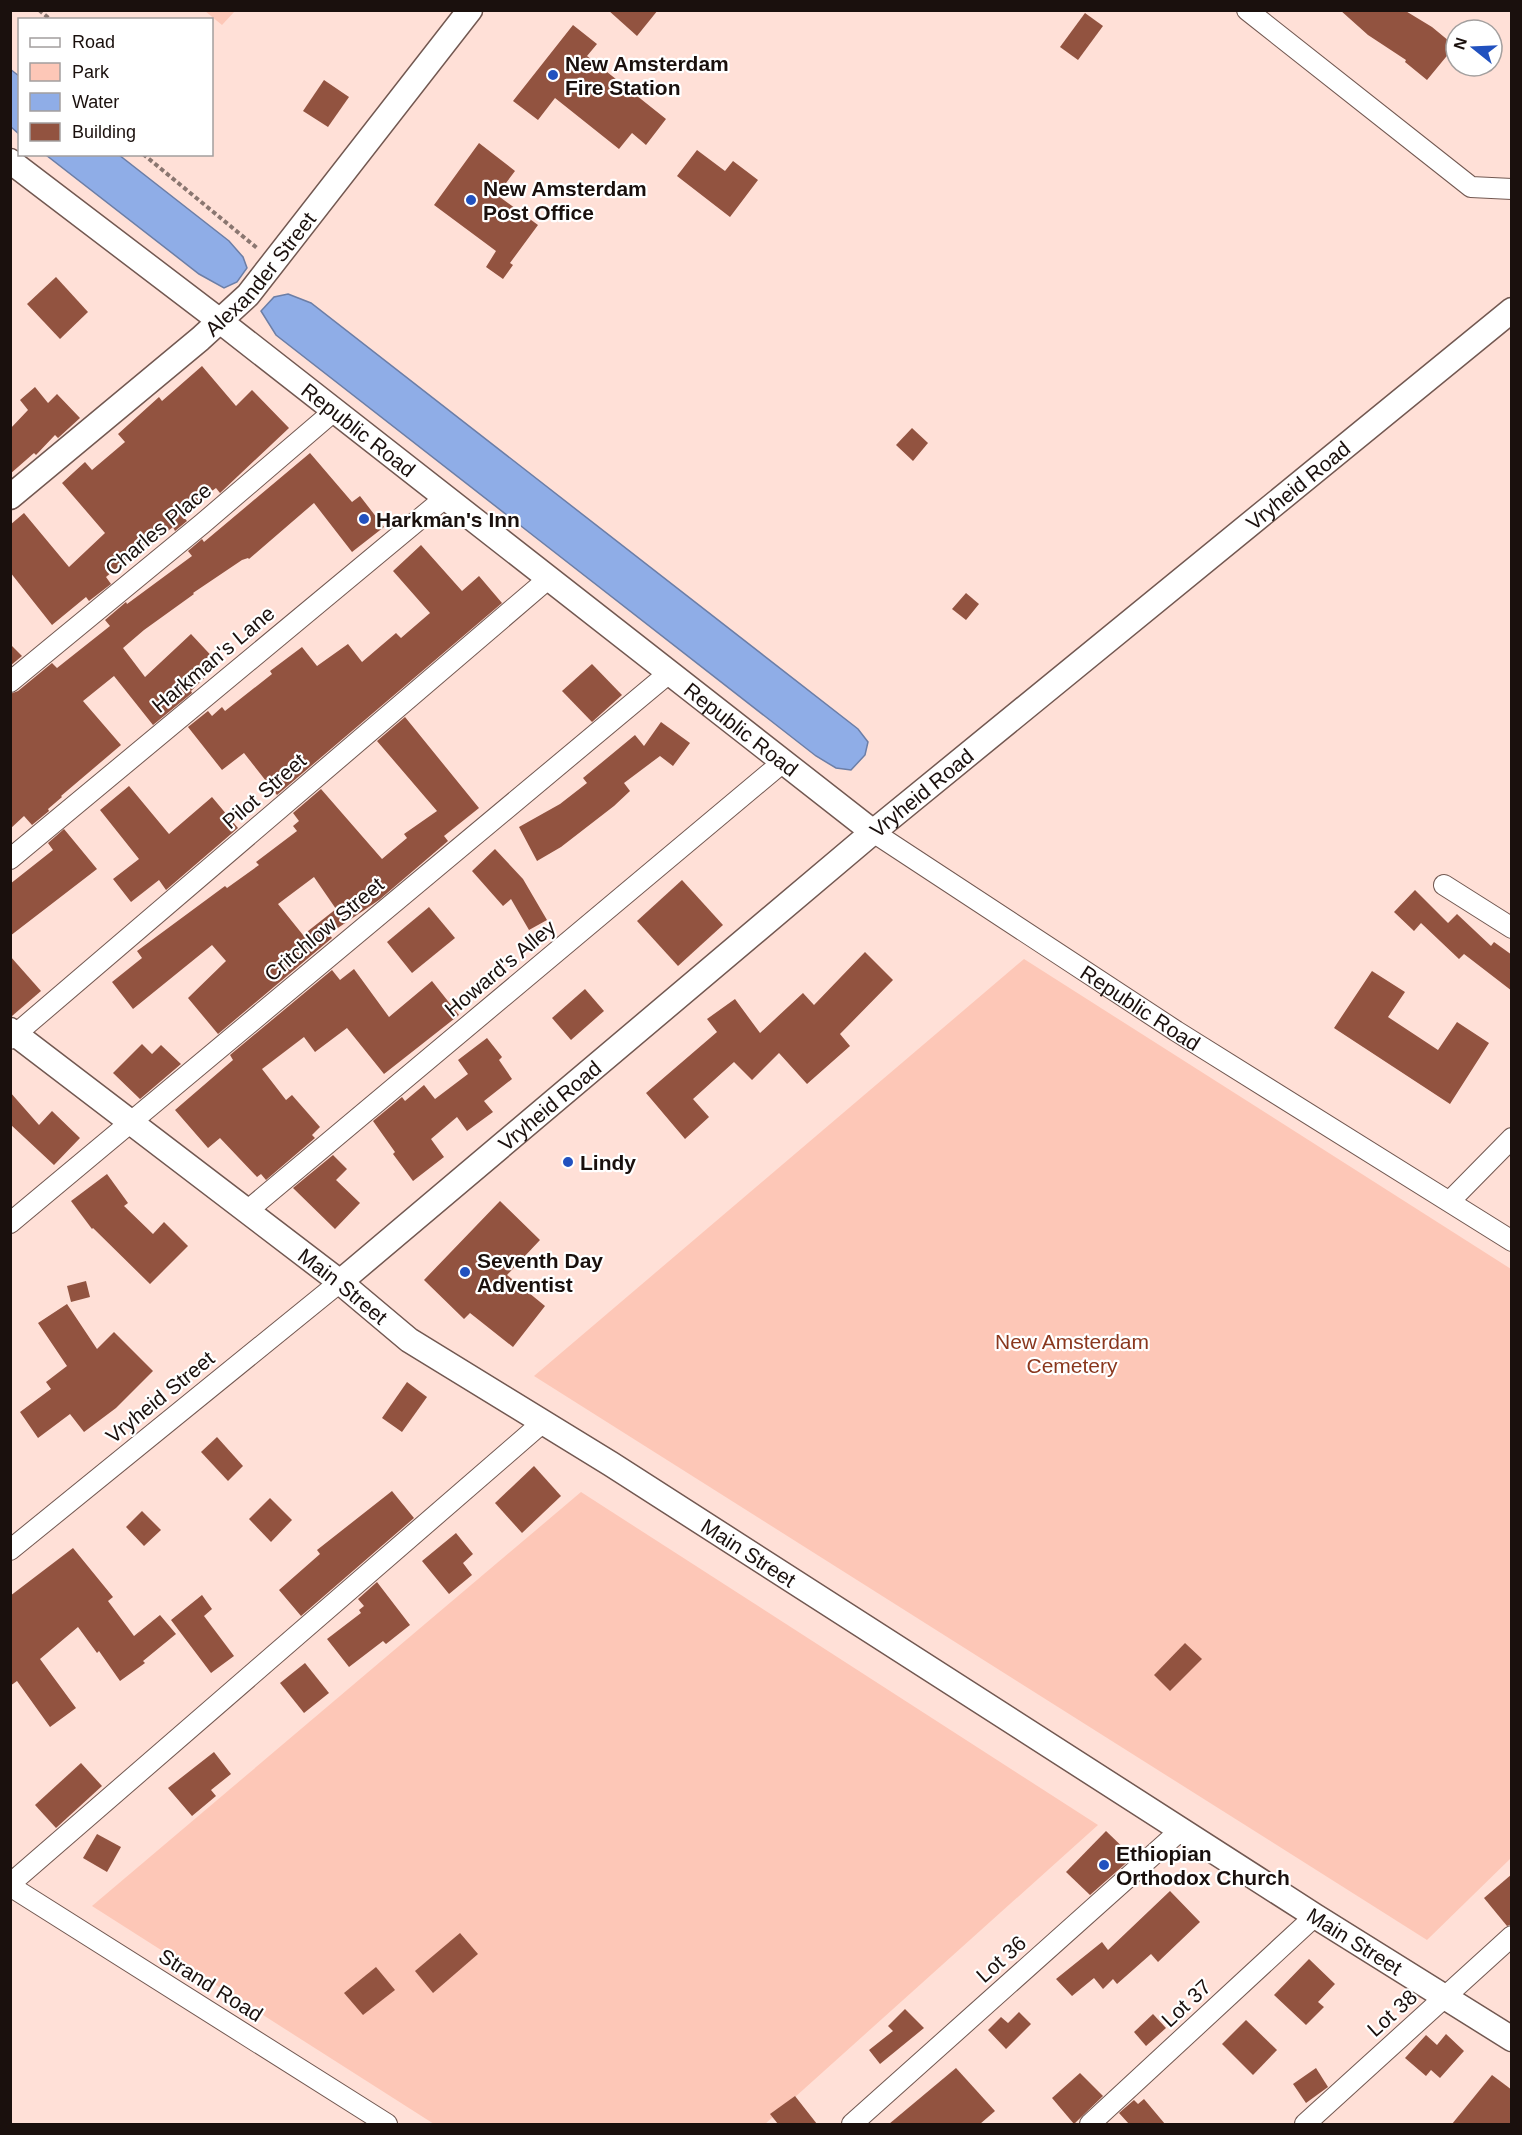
<svg xmlns="http://www.w3.org/2000/svg" width="1522" height="2135" viewBox="0 0 1522 2135" font-family="Arial,sans-serif">
<style>
.green{fill:#fdc7b7}
.water{fill:#8fade7;stroke:#6c7ea6;stroke-width:1.5}
.building{fill:#925340;fill-rule:evenodd}
.lines{fill:none;stroke-linecap:round;stroke-linejoin:round}
.minor-casing{stroke:#725851;stroke-width:22}
.tertiary-casing{stroke:#725851;stroke-width:27}
.path{stroke:#8a7670;stroke-width:4;stroke-dasharray:4.5 3;stroke-linecap:butt}
.minor{stroke:#fff;stroke-width:20}
.tertiary{stroke:#fff;stroke-width:24}
.poi-dot{fill:#2151bf;stroke:#fff;stroke-width:2}
.labels{text-anchor:middle;dominant-baseline:central;stroke-width:4.5;stroke-linejoin:round;paint-order:stroke}
.poi-label{font-size:21px;font-weight:bold;fill:#1a100d;stroke:#fff;text-anchor:start}
.street-label{font-size:21px;fill:#1a100d;stroke:#fff}
.park-label{font-size:21px;fill:#8a371d;stroke:#fff}
</style>
<rect width="100%" height="100%" fill="#ffe0d7"/>
<g class="green">
<path d="M205,11H235L222,25Z"/>
<path d="M1024,959L1511,1269V1858L1427,1940L534,1376Z"/>
<path d="M581,1492L1098,1825L765,2124H434L92,1906Z"/>
</g>
<g class="water">
<path d="M10,69L19,76V134L11,127Z"/>
<path d="M46,155H119L229,241L243,257L247,268L237,282L224,288L199,274Z"/>
<path d="M288,294L311,303L858,729L868,742L865,755L851,770L836,768L816,756L276,335L261,311L274,297Z"/>
</g>
<g class="building">
<path d="M608,10H658L637,36Z"/>
<path d="M1340,10H1404L1432,27L1455,46L1427,80L1405,62L1406,60L1368,35Z"/>
<path d="M1085,13L1103,26L1078,60L1060,47Z"/>
<path d="M573,25L597,44L587,56L666,119L646,145L632,133L619,149L555,98L538,120L513,101Z"/>
<path d="M324,80L349,97L328,127L303,111Z"/>
<path d="M479,143L515,171L497,195L538,225L510,263L513,265L503,279L486,267L496,251L434,205Z"/>
<path d="M697,150L725,171L733,161L758,180L730,217L677,176Z"/>
<path d="M56,277L88,312L60,339L27,304Z"/>
<path d="M202,366L236,406L252,390L289,428L220,493L216,488L181,514L187,521L175,531L173,527L159,538L157,535L106,577L111,584L89,601L86,597L52,625L10,572V525L24,513L69,567L105,533L62,483L85,462L92,470L125,442L118,434L159,397L162,401Z"/>
<path d="M35,387L48,403L57,394L80,418L58,438L55,435L36,455L34,453L10,474V429L28,410L20,400Z"/>
<path d="M912,428L928,443L913,461L896,445Z"/>
<path d="M310,453L352,502L360,496L384,527L352,552L314,503L249,559L248,558L242,560L193,593L194,594L144,630L123,648L145,677L191,634L219,664L191,691L192,693L153,725L114,676L83,701L121,745L61,796L62,797L48,809L49,811L32,825L24,816L10,829V694L18,691L52,663L57,668L110,626L105,620L126,602L127,604L192,556L188,551L202,539L204,542Z"/>
<path d="M421,545L462,591L479,576L502,603L277,795L244,753L222,770L188,727L208,711L212,716L222,707L225,711L272,674L270,671L302,647L317,666L348,644L362,662L396,633L401,638L430,613L393,571Z"/>
<path d="M966,593L979,604L966,620L952,609Z"/>
<path d="M10,644L22,656L10,666Z"/>
<path d="M592,664L622,695L592,722L562,691Z"/>
<path d="M405,717L479,808L444,836L448,841L379,900L329,934L332,938L218,1034L188,998L226,961L212,945L133,1009L112,982L142,958L137,951L225,886L227,888L259,865L256,862L297,831L293,826L299,821L293,813L321,789L382,859L407,838L404,834L437,811L377,741ZM314,877L336,909L303,935L278,904Z"/>
<path d="M661,722L690,743L673,766L660,756L624,783L630,791L614,806L561,847L537,861L519,827L560,804L587,783L583,778L635,735L644,746Z"/>
<path d="M129,786L169,834L212,797L238,828L166,890L159,880L131,902L113,879L139,859L100,810Z"/>
<path d="M64,829L97,869L10,936V884L53,850L48,843Z"/>
<path d="M495,849L523,879L547,920L529,930L511,899L503,906L472,871Z"/>
<path d="M682,880L723,925L678,966L637,921Z"/>
<path d="M1415,890L1448,923L1457,914L1491,946L1494,942L1512,955V991L1464,954L1459,959L1421,923L1414,931L1394,912Z"/>
<path d="M429,907L455,938L412,973L387,942Z"/>
<path d="M865,952L893,980L840,1034L850,1046L807,1084L779,1053L752,1080L734,1062L693,1099L709,1117L685,1139L646,1093L717,1032L707,1019L735,999L760,1033L803,993L814,1005Z"/>
<path d="M10,956L41,991L12,1016H10Z"/>
<path d="M354,969L389,1017L432,981L459,1015L384,1074L347,1028L315,1052L304,1037L262,1069L286,1100L292,1095L320,1127L312,1135L315,1138L266,1180L261,1174L257,1177L220,1138L208,1148L175,1110L233,1060L230,1055L332,970L340,980Z"/>
<path d="M1372,971L1405,992L1388,1017L1438,1050L1457,1022L1489,1043L1450,1104L1334,1028Z"/>
<path d="M585,989L604,1011L571,1040L552,1018Z"/>
<path d="M487,1038L502,1057L499,1060L512,1079L484,1101L493,1112L467,1131L457,1117L431,1139L444,1157L413,1181L393,1154L395,1152L373,1121L402,1097L405,1101L424,1085L435,1099L468,1074L458,1060Z"/>
<path d="M142,1044L152,1054L161,1045L181,1064L140,1099L113,1073Z"/>
<path d="M10,1092L39,1125L52,1111L80,1138L54,1165L10,1124Z"/>
<path d="M333,1155L347,1169L336,1180L360,1203L335,1229L293,1188Z"/>
<path d="M107,1174L128,1203L124,1206L153,1234L164,1222L188,1246L150,1284L93,1228L92,1229L71,1201Z"/>
<path d="M500,1201L540,1240L507,1275L545,1306L513,1347L470,1313L464,1319L424,1280Z"/>
<path d="M86,1281L90,1297L71,1302L67,1286Z"/>
<path d="M67,1304L97,1349L114,1332L153,1371L116,1408L84,1432L70,1414L38,1438L20,1412L51,1389L46,1382L67,1366L38,1323Z"/>
<path d="M407,1382L427,1397L402,1432L382,1418Z"/>
<path d="M217,1437L243,1466L228,1481L201,1452Z"/>
<path d="M534,1466L561,1496L522,1533L495,1503Z"/>
<path d="M392,1491L414,1518L301,1616L279,1590L320,1554L317,1550Z"/>
<path d="M270,1498L292,1520L271,1542L249,1519Z"/>
<path d="M142,1511L161,1530L144,1546L126,1527Z"/>
<path d="M456,1533L473,1554L463,1563L472,1575L449,1594L422,1561Z"/>
<path d="M73,1548L113,1597L108,1601L134,1636L160,1615L176,1634L143,1661L145,1663L120,1681L99,1651L97,1653L78,1627L40,1659L76,1708L50,1727L17,1681L10,1686V1596Z"/>
<path d="M377,1582L410,1625L386,1644L383,1641L349,1667L327,1639L361,1613L359,1610L364,1606L358,1599Z"/>
<path d="M202,1595L212,1609L204,1616L234,1656L211,1673L171,1620Z"/>
<path d="M1185,1643L1202,1659L1170,1691L1154,1675Z"/>
<path d="M305,1663L329,1693L304,1713L280,1683Z"/>
<path d="M214,1752L231,1774L211,1790L216,1796L192,1816L168,1788Z"/>
<path d="M81,1763L102,1786L56,1828L35,1805Z"/>
<path d="M1106,1831L1133,1857L1090,1895L1066,1872Z"/>
<path d="M97,1834L121,1847L107,1872L83,1858Z"/>
<path d="M1512,1874V1924L1507,1926L1484,1898Z"/>
<path d="M1170,1891L1200,1922L1158,1962L1151,1954L1117,1984L1113,1979L1103,1989L1094,1978L1072,1996L1056,1979L1102,1942L1108,1950Z"/>
<path d="M460,1933L478,1954L433,1993L415,1971Z"/>
<path d="M1309,1959L1335,1984L1318,2002L1324,2007L1306,2025L1274,1995Z"/>
<path d="M376,1967L395,1990L363,2015L344,1993Z"/>
<path d="M905,2009L924,2028L880,2064L869,2050L893,2031L888,2026Z"/>
<path d="M1019,2012L1031,2024L1006,2049L988,2030L1001,2017L1008,2023Z"/>
<path d="M1153,2014L1166,2028L1146,2046L1134,2032Z"/>
<path d="M1246,2020L1277,2050L1253,2075L1222,2044Z"/>
<path d="M1446,2034L1464,2051L1440,2078L1431,2070L1426,2076L1405,2058L1426,2035L1437,2045Z"/>
<path d="M956,2068L995,2111L980,2124H889Z"/>
<path d="M1316,2068L1328,2087L1306,2103L1293,2084Z"/>
<path d="M1080,2073L1103,2096L1074,2124L1052,2098Z"/>
<path d="M1492,2075L1512,2090V2124H1452Z"/>
<path d="M795,2096L817,2124H778L770,2114Z"/>
<path d="M1144,2099L1165,2124H1129L1119,2113L1134,2100L1138,2104Z"/>
</g>
<g class="lines">
<g class="minor-casing">
<g id="minor">
<path d="M1247,10L1471,187L1512,189"/>
<path d="M10,682L202,524L334,411"/>
<path id="s1" d="M873,832L1176,1031L1512,1241"/>
<path d="M10,859L446,497"/>
<path d="M1444,885L1512,928"/>
<path d="M10,1039L548,579"/>
<path d="M1450,1201L1512,1138"/>
<path d="M247,1211L783,762"/>
<path d="M10,1223L669,673"/>
<path d="M10,1550L340,1282"/>
<path d="M10,1884L542,1423"/>
<path d="M10,1886L387,2124"/>
<path d="M852,2124L1182,1829"/>
<path d="M1090,2124L1315,1916"/>
<path d="M1305,2124L1512,1936"/>
</g>
</g>
<g class="tertiary-casing">
<g id="tertiary">
<path id="s2" d="M10,161L220,321L873,832"/>
<path id="s3" d="M10,497L200,339L248,295L470,10"/>
<path id="s4" d="M10,1030L340,1282L409,1340L611,1464L1315,1916L1512,2039"/>
<path id="s5" d="M340,1282L873,832L1512,310"/>
</g>
</g>
<g class="path">
<path d="M39,10L51,20"/>
<path d="M143,154L257,248"/>
</g>
<use href="#minor" class="minor"/>
<use href="#tertiary" class="tertiary"/>
</g>
<g class="poi-dot">
<circle cx="553" cy="75" r="6"/>
<circle cx="471" cy="200" r="6"/>
<circle cx="364" cy="519" r="6"/>
<circle cx="568" cy="1162" r="6"/>
<circle cx="465" cy="1272" r="6"/>
<circle cx="1104" cy="1865" r="6"/>
</g>
<g class="labels">
<g class="poi-label">
<text x="565" y="63">New Amsterdam<tspan x="565" dy="24">Fire Station</tspan></text>
<text x="483" y="188">New Amsterdam<tspan x="483" dy="24">Post Office</tspan></text>
<text x="376" y="519">Harkman's Inn</text>
<text x="580" y="1162">Lindy</text>
<text x="477" y="1260">Seventh Day<tspan x="477" dy="24">Adventist</tspan></text>
<text x="1116" y="1853">Ethiopian<tspan x="1116" dy="24">Orthodox Church</tspan></text>
</g>
<g class="street-label">
<text stroke="none"><textPath href="#s3" startOffset="336">Alexander Street</textPath></text>
<text stroke="none"><textPath href="#s2" startOffset="440">Republic Road</textPath></text>
<text stroke="none"><textPath href="#s5" startOffset="1246">Vryheid Road</textPath></text>
<text transform="translate(158 529) rotate(-40)">Charles Place</text>
<text transform="translate(213 659) rotate(-40)">Harkman's Lane</text>
<text stroke="none"><textPath href="#s2" startOffset="926">Republic Road</textPath></text>
<text transform="translate(264 791) rotate(-41)">Pilot Street</text>
<text stroke="none"><textPath href="#s5" startOffset="760">Vryheid Road</textPath></text>
<text transform="translate(324 929) rotate(-40)">Critchlow Street</text>
<text transform="translate(500 968) rotate(-40)">Howard's Alley</text>
<text stroke="none"><textPath href="#s1" startOffset="320">Republic Road</textPath></text>
<text stroke="none"><textPath href="#s5" startOffset="274">Vryheid Road</textPath></text>
<text stroke="none"><textPath href="#s4" startOffset="420">Main Street</textPath></text>
<text transform="translate(160 1397) rotate(-39)">Vryheid Street</text>
<text stroke="none"><textPath href="#s4" startOffset="906">Main Street</textPath></text>
<text stroke="none"><textPath href="#s4" startOffset="1626">Main Street</textPath></text>
<text transform="translate(1001 1959) rotate(-42)">Lot 36</text>
<text transform="translate(211 1985) rotate(32)">Strand Road</text>
<text transform="translate(1186 2003) rotate(-43)">Lot 37</text>
<text transform="translate(1392 2013) rotate(-42)">Lot 38</text>
</g>
<g class="park-label">
<text x="1072" y="1341">New Amsterdam<tspan x="1072" dy="24">Cemetery</tspan></text>
</g>
</g>
<rect width="1522" height="2135" fill="none" stroke="#1a100d" stroke-width="24"/>
<rect x="18" y="18" width="195" height="138" fill="#ffffff" stroke="#a39f9e" stroke-width="1.5"/>
<rect x="30" y="38" width="30" height="9" fill="#ffffff" stroke="#a39f9e" stroke-width="1.5"/>
<text x="72" y="48" font-size="18" fill="#1a100d">Road</text>
<rect x="30" y="63" width="30" height="18" fill="#fdc7b7" stroke="#a39f9e" stroke-width="1.5"/>
<text x="72" y="78" font-size="18" fill="#1a100d">Park</text>
<rect x="30" y="93" width="30" height="18" fill="#8fade7" stroke="#a39f9e" stroke-width="1.5"/>
<text x="72" y="108" font-size="18" fill="#1a100d">Water</text>
<rect x="30" y="123" width="30" height="18" fill="#925340" stroke="#a39f9e" stroke-width="1.5"/>
<text x="72" y="138" font-size="18" fill="#1a100d">Building</text>
<g transform="translate(1474 48) rotate(288)"><circle r="28" fill="#ffffff" stroke="#a39f9e" stroke-width="1.5"/>
<path d="M0-4.5L10 22L0 15L-10 22Z" fill="#2151bf"/>
<text y="-9" font-size="16" font-weight="bold" text-anchor="middle" fill="#1a100d">N</text>
</g>
</svg>
